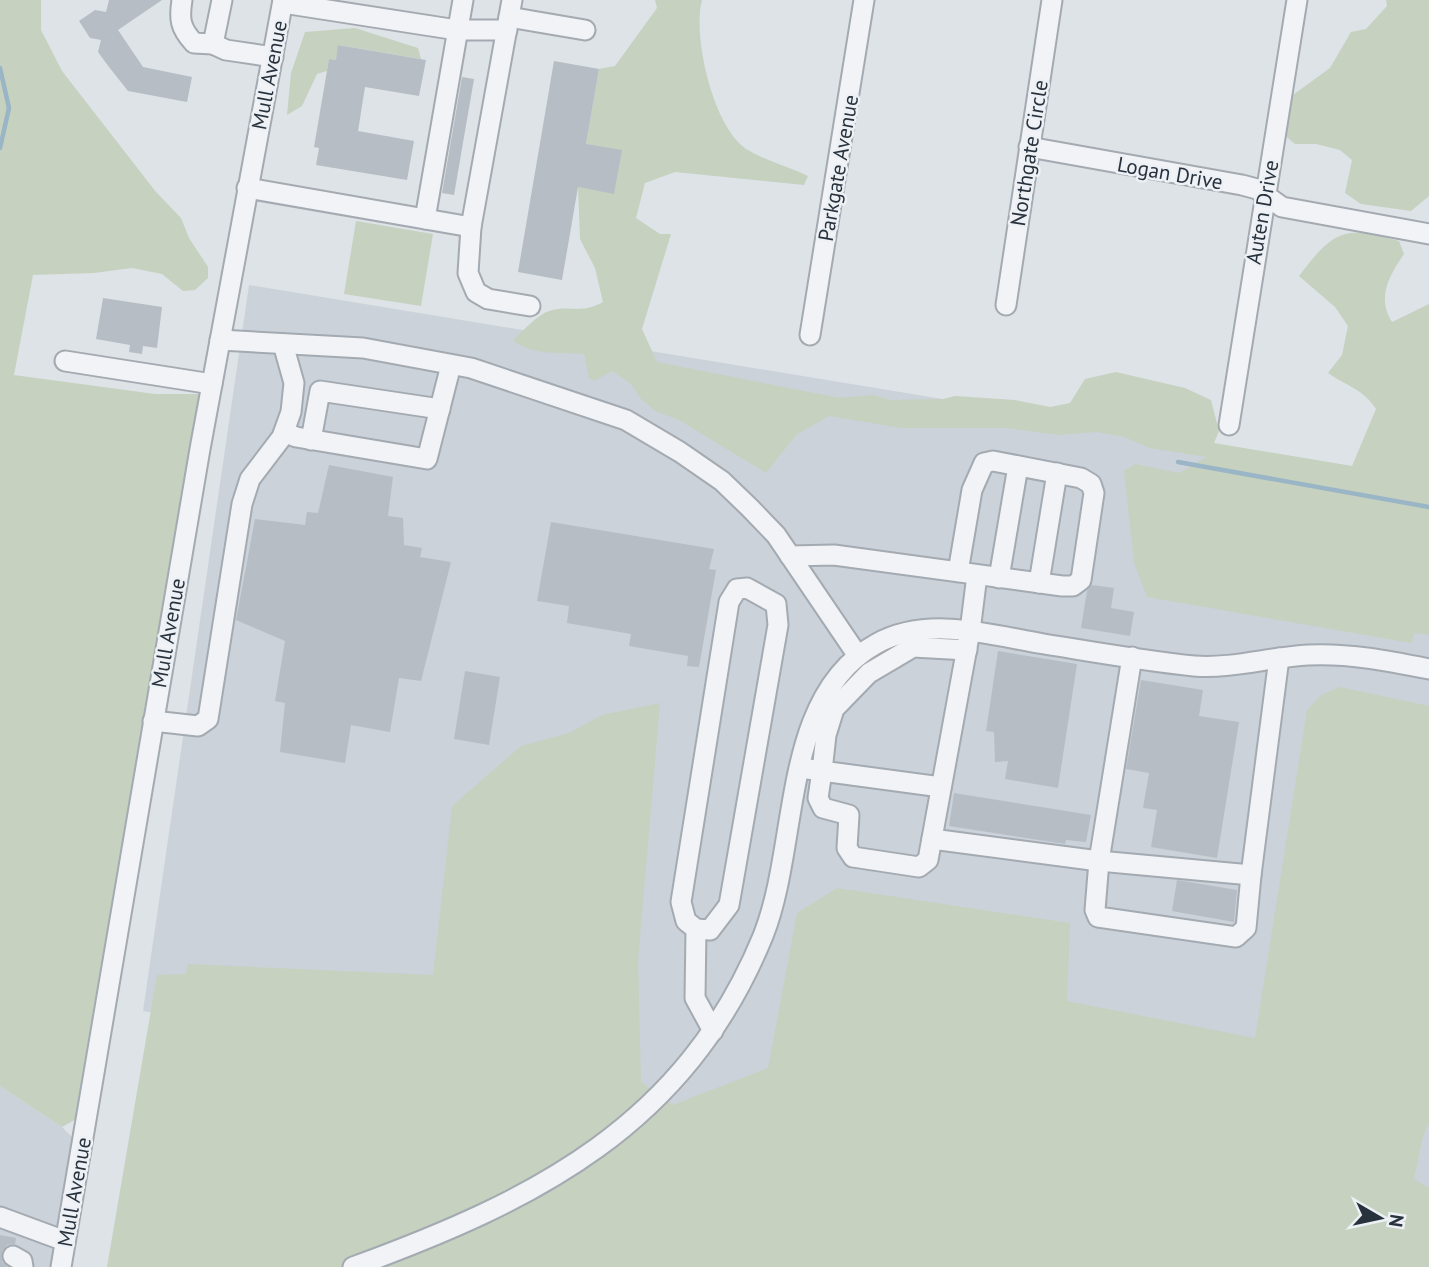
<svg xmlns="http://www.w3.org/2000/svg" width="1429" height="1267" viewBox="0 0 1429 1267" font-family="'PT Sans',sans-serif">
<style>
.built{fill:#ccd2d9}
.green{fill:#c6d1c0}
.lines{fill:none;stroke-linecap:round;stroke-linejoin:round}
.stream{stroke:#9ab5c6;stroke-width:4.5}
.building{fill:#b6bdc4}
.minor-casing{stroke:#a4aab1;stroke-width:23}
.minor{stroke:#f1f3f6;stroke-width:19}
.labels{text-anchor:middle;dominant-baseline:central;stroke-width:5;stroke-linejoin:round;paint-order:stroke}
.street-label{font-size:21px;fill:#28323d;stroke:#edf1f5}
</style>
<rect width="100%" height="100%" fill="#dee3e7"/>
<g class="built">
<path d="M249,285L1429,479V1239L143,1011Z"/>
<path d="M0,1086L62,1127L82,1147L61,1267H0Z"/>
</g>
<g class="green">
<path d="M0,0H41V30L62,71L156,192L181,218L189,238L208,267V278L195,290L183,291L162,274L132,268L94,273L33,275L14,375L155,394H200L78,1118L62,1127L0,1086Z"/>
<path d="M655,0H702C692,37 714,130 748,150C766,161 789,167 808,176L804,185L675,172L645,183L636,218L660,234H671L642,329L657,362L840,398L874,395L890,400L943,399L955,396L1015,400L1050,407L1070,403L1085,379L1116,372L1185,388L1211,400L1219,431L1214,443L1352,466L1376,409C1362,388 1348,387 1328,373L1342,355L1348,326L1335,307L1299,276C1334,230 1344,225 1399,241L1404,254C1390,275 1376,297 1392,322L1429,304V635L1414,633L1411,643L1147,597L1134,563L1124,471L1135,464L1180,473L1206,457L1150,448L1124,437L1096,432L1058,435L1006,428H902L829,416L796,435L766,473L679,420L655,411L641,399L631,384L612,371L594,381L589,378L584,354C561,352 531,356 513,340C523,331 537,315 549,311C572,304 579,315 603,302L595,268L580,239L578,187L614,193L586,144L599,69L615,66L657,8Z"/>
<path d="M1386,0H1429V196L1411,211L1361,204L1345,193L1352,160L1340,150L1316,144H1295L1282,133L1286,100L1330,68L1351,32L1366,29L1387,6Z"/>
<path d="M355,28L418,48L421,59L339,45L336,60L329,59L327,71L317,74L302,106L287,115L291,73L305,32Z"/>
<path d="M356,221L433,234L421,306L344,294Z"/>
<path d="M1340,687L1429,706V1124L1423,1136L1414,1179L1429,1188V1267H107L157,975L186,974L188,964L433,975L452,806L521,746L569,733L602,715L660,703L638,961L641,1082L673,1105L768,1068L797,913L837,888L1070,923L1067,1001L1255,1038L1307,710L1321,695Z"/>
</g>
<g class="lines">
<g class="stream">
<path d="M0,68L9,108L0,148"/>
<path d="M1178,462L1429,507"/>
</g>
</g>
<g class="building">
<path d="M109,0H162L118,30L143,67L192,77L187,102L128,91L109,67L98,52L101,40L90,38L79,21L95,10L106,12Z"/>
<path d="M338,45L426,60L419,96L365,87L358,131L414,141L407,180L316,165L319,148L314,147L329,59L336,60Z"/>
<path d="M554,61L599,69L586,144L622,150L614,194L578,187L562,280L518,272Z"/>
<path d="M462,77L474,79L454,195L442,193Z"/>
<path d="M103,298L162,307L157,348L143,346L142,354L129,352L130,345L96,339Z"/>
<path d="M329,465L393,477L388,516L403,518L404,545L422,548L420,557L451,562L421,681L399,678L390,732L351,725L345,763L280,752L285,703L275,701L285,641L236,620L255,519L305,525L307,512L318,513Z"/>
<path d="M551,522L714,549L709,569L716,570L699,667L687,666L688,656L629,646L631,634L567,623L569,606L537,601Z"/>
<path d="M1092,585L1114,588L1111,608L1134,612L1130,636L1081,628L1087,591Z"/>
<path d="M998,651L1077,664L1058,788L1005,779L1008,761L995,762L994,732L986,731Z"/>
<path d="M465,671L500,677L489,745L454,739Z"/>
<path d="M1141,680L1203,690L1199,716L1239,722L1217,858L1151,847L1157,810L1143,808L1149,773L1126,769Z"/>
<path d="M954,793L1091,815L1086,842L1066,840L1065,844L949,826Z"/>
<path d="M1177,880L1237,890L1234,922L1172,911Z"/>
<path d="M0,1235L16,1238L15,1244L7,1245L2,1251V1262L8,1267H0Z"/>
</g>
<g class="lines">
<g class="minor-casing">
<g id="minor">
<path d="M182,0C179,19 180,28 194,43L213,44"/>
<path d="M222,0L213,44L226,50L273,57"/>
<path d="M512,0L471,227L468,273L476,292L488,299L530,306"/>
<path d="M283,3L457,30H507"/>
<path d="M509,17L585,30"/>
<path d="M1029,147L1242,185L1257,189L1282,207L1429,234"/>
<path d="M247,188L471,227"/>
<path d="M425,219L463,0"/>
<path d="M1006,305L1052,0"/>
<path d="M810,335L864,0"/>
<path d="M220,340L363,348L471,368L626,420L680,452L722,481L749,507L776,535L858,656"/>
<path d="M65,361L212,384"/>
<path d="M1229,425L1297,0"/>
<path d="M284,432L296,437L427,459L451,365"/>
<path d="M311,440L320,391L440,409"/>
<path d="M790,556L834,555L1062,586H1073L1081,580L1094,493L1091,484L1081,478L993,461L984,463L972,490L958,572"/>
<path d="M999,578L1018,466"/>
<path d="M1039,583L1057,473"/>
<path d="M1132,657L1099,861L1095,910L1098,917L1236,937L1246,928L1251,875"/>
<path d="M153,721L198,726L208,719L242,504L250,479L282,437L291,412L294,383L283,344"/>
<path d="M801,768L822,771L818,798L823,808L849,815L847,848L853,857L919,867L928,860L970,631L977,575"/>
<path d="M941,787L822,771L826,735L834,709L869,673L913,647L967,650"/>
<path d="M932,839L1099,861L1251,875L1279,658"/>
<path d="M696,929L710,930L729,905L778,625L776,604L747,588L737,589L729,602L681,902L686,921L696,929L695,998L713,1031"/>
<path d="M0,1217L65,1241"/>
<path d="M13,1256L22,1261L23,1267"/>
<path d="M61,1267L200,449L283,0"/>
<path d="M353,1267C536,1200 685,1126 763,936C800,844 780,697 876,644C928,615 990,635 1044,644C1094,652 1144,661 1194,666C1232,669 1270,657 1308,655C1349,653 1389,661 1429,669"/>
</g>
</g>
<use href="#minor" class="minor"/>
</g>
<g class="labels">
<g class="street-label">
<text transform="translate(269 75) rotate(-79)">Mull Avenue</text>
<text transform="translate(1029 153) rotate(-81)">Northgate Circle</text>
<text transform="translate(838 168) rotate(-80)">Parkgate Avenue</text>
<text transform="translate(1170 173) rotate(10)">Logan Drive</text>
<text transform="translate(1262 212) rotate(-80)">Auten Drive</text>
<text transform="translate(168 633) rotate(-80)">Mull Avenue</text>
<text transform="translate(74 1192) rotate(-80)">Mull Avenue</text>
</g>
</g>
<g transform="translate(1380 1218) rotate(99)" stroke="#edf1f5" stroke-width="5" paint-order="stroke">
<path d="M0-5L12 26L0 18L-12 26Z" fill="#28323d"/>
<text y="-10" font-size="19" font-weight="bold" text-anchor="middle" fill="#28323d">N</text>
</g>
</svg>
